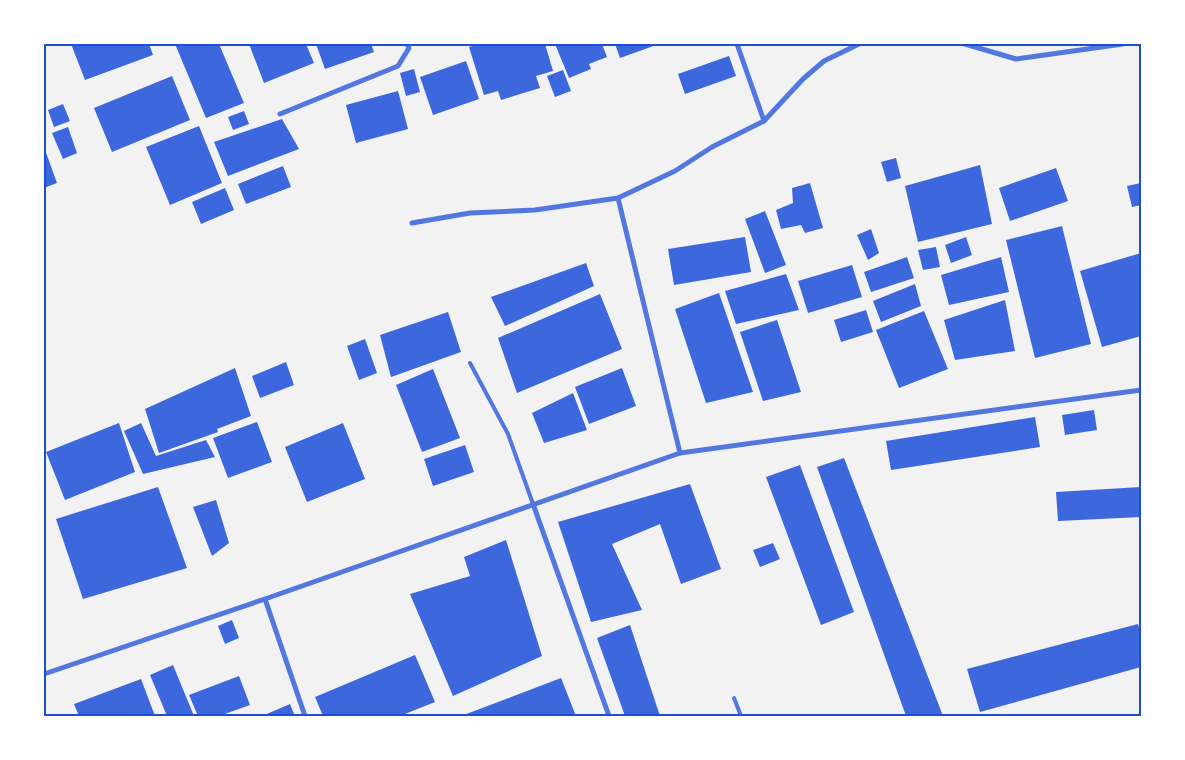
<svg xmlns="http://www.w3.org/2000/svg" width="1185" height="760" viewBox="0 0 1185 760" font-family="Quicksand,sans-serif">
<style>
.building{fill:#3d67dc}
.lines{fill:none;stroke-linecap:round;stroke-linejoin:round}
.service{stroke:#5277de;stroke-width:4}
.minor{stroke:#5277de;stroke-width:5}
.neatline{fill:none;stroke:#1d4ed8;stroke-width:2}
</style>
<rect width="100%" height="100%" fill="#f2f2f2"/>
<g class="building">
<path d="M71,44H149L153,55L85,80Z"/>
<path d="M175,44H219L244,103L206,118Z"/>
<path d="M249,44H306L314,63L264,83Z"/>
<path d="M316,44H371L374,52L325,69Z"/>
<path d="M478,44H545L553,71L536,76L540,88L501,100L498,91L484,95L469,47Z"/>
<path d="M555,44H602L607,57L589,64L591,69L569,78Z"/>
<path d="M615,44H659L620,58Z"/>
<path d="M729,56L736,76L685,94L678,74Z"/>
<path d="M466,61L479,99L433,115L420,77Z"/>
<path d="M414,69L420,92L406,96L400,73Z"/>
<path d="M563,70L571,91L555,97L547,76Z"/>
<path d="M172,76L190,120L112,152L94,108Z"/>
<path d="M398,91L408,129L356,143L346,105Z"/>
<path d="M63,104L70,121L54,127L48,110Z"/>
<path d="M244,111L249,124L233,130L228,117Z"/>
<path d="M282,119L299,149L228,176L214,142Z"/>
<path d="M199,126L222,183L170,205L146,147Z"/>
<path d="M68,127L77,153L63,159L52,133Z"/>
<path d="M44,147L57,183L44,188Z"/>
<path d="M896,158L901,178L887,182L881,162Z"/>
<path d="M980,165L992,224L918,242L905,186Z"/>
<path d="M283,166L291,187L246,204L238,184Z"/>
<path d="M1056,168L1068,201L1010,221L999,188Z"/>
<path d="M810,183L823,228L805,233L801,225L781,229L776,210L793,203L792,188Z"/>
<path d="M1141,183V205L1132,207L1127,186Z"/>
<path d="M225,188L234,210L201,224L192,202Z"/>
<path d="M765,211L786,265L765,273L745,219Z"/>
<path d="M1062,226L1091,344L1035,358L1006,240Z"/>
<path d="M871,229L879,253L868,260L857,235Z"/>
<path d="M745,237L751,272L674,285L668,249Z"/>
<path d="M966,237L972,255L951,263L945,245Z"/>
<path d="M936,247L940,267L923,270L918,250Z"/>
<path d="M1141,253V336L1102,347L1080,271Z"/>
<path d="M907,257L914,278L871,292L864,272Z"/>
<path d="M1001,257L1009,292L949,305L941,275Z"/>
<path d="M586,263L594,286L505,326L491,297Z"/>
<path d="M852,265L862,297L808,313L798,281Z"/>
<path d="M786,274L799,310L736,324L725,291Z"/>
<path d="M915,284L921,306L881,322L873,301Z"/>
<path d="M719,293L753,392L706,403L675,309Z"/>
<path d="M600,294L622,349L517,393L498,338Z"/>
<path d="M1005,300L1015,351L955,360L944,320Z"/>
<path d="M866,310L873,332L841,342L834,320Z"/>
<path d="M924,311L948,369L899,388L876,330Z"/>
<path d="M448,312L461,352L391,377L380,335Z"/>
<path d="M777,320L801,392L763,401L740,332Z"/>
<path d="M365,339L377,373L359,380L347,346Z"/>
<path d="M286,362L294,385L260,398L252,376Z"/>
<path d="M235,368L251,416L217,429L218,432L159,453L145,409Z"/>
<path d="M622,368L636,406L589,424L575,387Z"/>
<path d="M433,369L460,438L422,452L396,385Z"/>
<path d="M573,393L587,430L544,443L532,413Z"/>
<path d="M1094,410L1097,430L1065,435L1062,415Z"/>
<path d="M1035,417L1040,447L891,470L886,441Z"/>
<path d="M257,422L272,462L228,478L213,438Z"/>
<path d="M119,423L135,472L65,500L46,452Z"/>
<path d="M141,423L156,456L206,440L215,457L143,474L124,431Z"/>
<path d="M343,423L365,479L307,502L285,447Z"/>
<path d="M465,445L474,472L433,486L424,459Z"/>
<path d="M844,458L943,716H906L817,467Z"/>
<path d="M800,465L854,612L821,625L766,477Z"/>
<path d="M690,484L721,569L681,584L660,524L612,544L642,610L591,622L558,522Z"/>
<path d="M158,487L187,568L83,599L56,519Z"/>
<path d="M1141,487V517L1058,521L1056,492Z"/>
<path d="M216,500L229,543L212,556L193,507Z"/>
<path d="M506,540L542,656L453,696L410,594L470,576L464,557Z"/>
<path d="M773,543L780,559L760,567L753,550Z"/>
<path d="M232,620L239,638L225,644L218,626Z"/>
<path d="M1138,624L1141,636V667L980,712L967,669Z"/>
<path d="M630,625L660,716H625L597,638Z"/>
<path d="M415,655L435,702L400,716H323L315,697Z"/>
<path d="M173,665L194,716H167L150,675Z"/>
<path d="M239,676L250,705L219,716H198L189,695Z"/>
<path d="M561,678L576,716H461Z"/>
<path d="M141,679L155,716H79L74,704Z"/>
<path d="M290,704L295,716H262Z"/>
</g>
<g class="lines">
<g class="service">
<path d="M470,363L508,434L533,504"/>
<path d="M734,698L741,716"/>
</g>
<g class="minor">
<path d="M737,44L764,121"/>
<path d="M965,44L1016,59L1123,44"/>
<path d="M280,114L398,66L409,48L407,44"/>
<path d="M618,198L680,453"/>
<path d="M412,223L470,213L535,210L618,198L675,171L712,147L764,121L803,79L824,61L859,44"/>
<path d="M533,504L609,716"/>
<path d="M265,599L305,716"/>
<path d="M44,674L265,599L680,453L1141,390"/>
</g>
</g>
<rect width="1185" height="760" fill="none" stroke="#ffffff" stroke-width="90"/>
<rect x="45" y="45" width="1095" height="670" class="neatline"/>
</svg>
